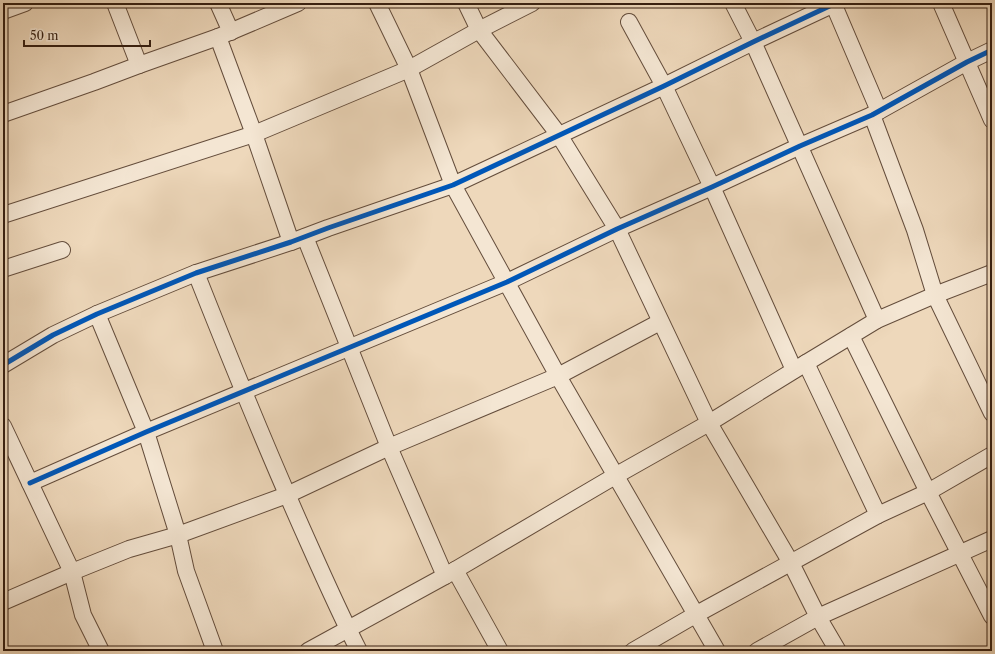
<svg xmlns="http://www.w3.org/2000/svg" width="995" height="654" viewBox="0 0 995 654" font-family="'Libre Caslon Text',serif">
<style>
.lines{fill:none;stroke-linecap:round;stroke-linejoin:round}
.minor-casing{stroke:#644d3c;stroke-width:18}
.minor{stroke:#f4e6d3;stroke-width:16}
.cycleway-casing{stroke:#f4e6d3;stroke-width:8}
.cycleway{stroke:#0057b8;stroke-width:5}
</style>
<rect width="100%" height="100%" fill="#eed8bb"/>
<filter id="stains"><feTurbulence type="fractalNoise" baseFrequency=".005" numOctaves="4"/><feColorMatrix values="0 0 0 0 .2 0 0 0 0 .09 0 0 0 0 .02 0 0 0 .5 -.17"/></filter>
<radialGradient id="worn" r=".72"><stop offset=".6" stop-color="#630" stop-opacity="0"/><stop offset="1" stop-color="#630" stop-opacity=".3"/></radialGradient>
<g class="lines">
<g class="minor-casing">
<g id="minor">
<path d="M115,3L139,65"/>
<path d="M218,3L231,32"/>
<path d="M377,3L409,69L453,185L558,376L717,651"/>
<path d="M466,3L479,30L559,135L617,229L709,423L791,563L818,617L838,651"/>
<path d="M733,3L753,42L877,320"/>
<path d="M833,3L879,111"/>
<path d="M941,3L992,120"/>
<path d="M3,11L25,3"/>
<path d="M629,22L664,86L712,187L794,370"/>
<path d="M218,37L254,134L291,242"/>
<path d="M3,114L94,82L139,65L218,37L298,3"/>
<path d="M872,115L915,230L935,295L992,413"/>
<path d="M3,215L254,134L409,69L479,30L532,3"/>
<path d="M305,237L389,447L445,576"/>
<path d="M3,269L62,250"/>
<path d="M196,273C232,364 269,455 309,544C325,580 341,616 359,651"/>
<path d="M97,314L146,432L178,535L186,571L215,651"/>
<path d="M851,336L928,492L992,616"/>
<path d="M806,363L878,515"/>
<path d="M3,365L53,335L97,314L196,273L291,242L328,228L453,185L664,86L753,42L836,3"/>
<path d="M3,426L72,572L83,615L101,651"/>
<path d="M30,483L146,432L507,282L617,229L712,187L800,146L872,115L967,62L992,50"/>
<path d="M455,570L500,651"/>
<path d="M3,602L72,572L129,549L178,535L287,495L389,447L558,376L660,322"/>
<path d="M308,651L445,576L615,476L709,423L806,363L877,320L935,295L992,273"/>
<path d="M633,651L695,615L878,515L928,492L992,455"/>
<path d="M757,651L818,617L992,539"/>
</g>
</g>
<use href="#minor" class="minor"/>
<g class="cycleway-casing">
<g id="cycleway">
<path d="M3,365L53,335L97,314L196,273L291,242L328,228L453,185L664,86L753,42L836,3"/>
<path d="M30,483L146,432L507,282L617,229L712,187L800,146L872,115L967,62L992,50"/>
</g>
</g>
<use href="#cycleway" class="cycleway"/>
</g>
<rect width="995" height="654" fill="none" stroke="#eed8bb" stroke-width="16"/>
<rect x="4" y="4" width="987" height="646" fill="none" stroke="#361f11" stroke-width="2"/>
<rect x="8" y="8" width="979" height="638" fill="none" stroke="#361f11"/>
<path d="M24 40v6h126v-6" fill="none" stroke="#361f11" stroke-width="2"/>
<text x="30" y="40" font-size="12" fill="#361f11" stroke="#f4e6d3" stroke-width="3" paint-order="stroke">50 m</text>
<rect width="100%" height="100%" filter="url(#stains)"/>
<rect width="100%" height="100%" fill="url(#worn)"/>
</svg>
